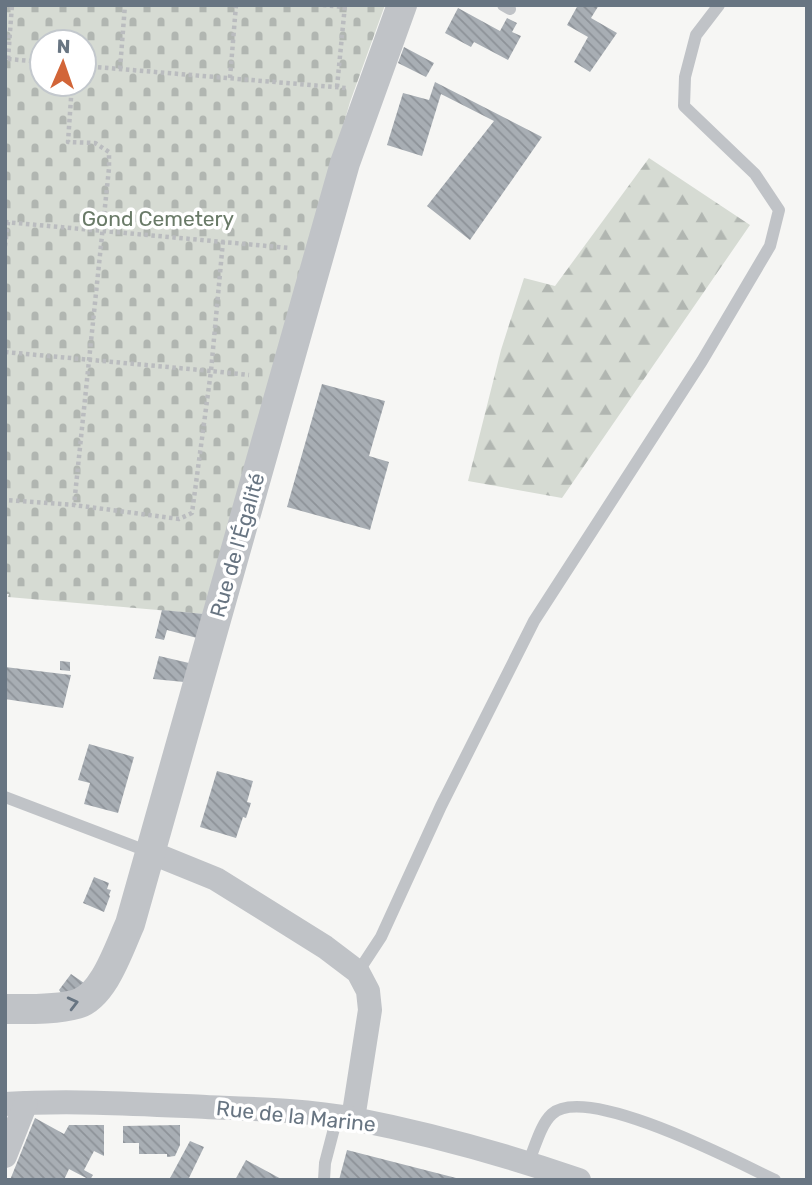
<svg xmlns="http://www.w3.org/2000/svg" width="812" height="1185" viewBox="0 0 812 1185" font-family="Rubik,sans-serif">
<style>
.forest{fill:url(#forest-firs)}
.cemetery{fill:url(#cemetery-stones);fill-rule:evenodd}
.building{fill:url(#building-back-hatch)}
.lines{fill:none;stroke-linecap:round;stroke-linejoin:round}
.path{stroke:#babcbf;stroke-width:4.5;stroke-dasharray:3.5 3.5;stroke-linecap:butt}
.service{stroke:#c0c3c7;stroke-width:12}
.minor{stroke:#c0c3c7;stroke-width:24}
.tertiary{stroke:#c0c3c7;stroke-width:30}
.oneway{stroke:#687582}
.labels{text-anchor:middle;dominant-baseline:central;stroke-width:7;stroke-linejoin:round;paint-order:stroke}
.park-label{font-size:21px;fill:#697a67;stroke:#fff}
.street-label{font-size:21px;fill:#687582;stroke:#fff}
</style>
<defs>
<pattern id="forest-firs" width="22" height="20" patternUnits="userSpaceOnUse" patternTransform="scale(1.75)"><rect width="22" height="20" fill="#d6dbd3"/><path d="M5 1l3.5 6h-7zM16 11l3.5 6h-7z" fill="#b1b6b1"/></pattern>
<pattern id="cemetery-stones" width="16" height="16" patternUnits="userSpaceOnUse" patternTransform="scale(1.75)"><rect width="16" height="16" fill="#d6dbd3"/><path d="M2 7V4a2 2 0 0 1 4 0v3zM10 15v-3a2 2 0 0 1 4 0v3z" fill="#b1b6b1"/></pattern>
<pattern id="building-back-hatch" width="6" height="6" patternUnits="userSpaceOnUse" patternTransform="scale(1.75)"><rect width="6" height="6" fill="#a8aeb4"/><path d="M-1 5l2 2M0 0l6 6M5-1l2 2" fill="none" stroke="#8d9298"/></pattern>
</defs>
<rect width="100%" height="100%" fill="#f6f6f4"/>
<path class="forest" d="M649,158L750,225L562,498L468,481L501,350L524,278L555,286Z"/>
<path class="cemetery" d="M5,5H385L350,102L204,614L8,597L9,594H5ZM42,42H84V84H42Z"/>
<g class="building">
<path d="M578,5H599L591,18L617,33L590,72L574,62L588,37L567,25Z"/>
<path d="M458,8L500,31L507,18L517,23L512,32L521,36L508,60L474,42L471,47L445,33Z"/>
<path d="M404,47L434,63L426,77L398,63Z"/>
<path d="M435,82L542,137L470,240L427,206L494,121L441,94L422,156L387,145L403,93L429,100Z"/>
<path d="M322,384L385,401L369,456L389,462L370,530L287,507Z"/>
<path d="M162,610L204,614L197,638L167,630L164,640L155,638Z"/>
<path d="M159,656L189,663L184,682L153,679Z"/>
<path d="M60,661L70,662V671L60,670Z"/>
<path d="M5,667L71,675L63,708L5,699Z"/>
<path d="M89,744L134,757L118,813L84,804L90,783L78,780Z"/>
<path d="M217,771L253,781L247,802L251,803L246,818L243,817L236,838L200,827Z"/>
<path d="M94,877L109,883L107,889L111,890L109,895L110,896L104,912L83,903Z"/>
<path d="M71,974L84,983L81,986L63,996L59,990Z"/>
<path d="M35,1118L64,1134L69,1125H104V1156L94,1151L84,1170L93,1175L90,1180L69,1169L64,1180H10Z"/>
<path d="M180,1125V1145L175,1156L167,1157V1154H139V1143H123V1126Z"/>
<path d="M190,1141L204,1147L188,1180H169Z"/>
<path d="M347,1150L460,1179V1180H339Z"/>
<path d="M246,1160L283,1180H235Z"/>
</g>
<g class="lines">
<g class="path">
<path d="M323,5L344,7"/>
<path d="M8,59L12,5"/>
<path d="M8,59L42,62"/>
<path d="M84,66L346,88"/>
<path d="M120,69L125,5"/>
<path d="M230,78L236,5"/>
<path d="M72,84L68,142L95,143L109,152V168L74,505"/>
<path d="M337,87L345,5"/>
<path d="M5,222L289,248"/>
<path d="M223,241L211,371L249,375"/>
<path d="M5,246L8,222"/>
<path d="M5,352L211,371L192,513L179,519L74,505L5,500"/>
</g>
<g class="service">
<path d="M503,5L510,9"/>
<path d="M5,797L152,853"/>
<path d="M358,972L381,937L441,806L534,621L702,361L770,246L779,210L755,174L684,106L685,77L696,35L719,5"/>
<path d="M528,1163C535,1148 540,1125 552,1114C586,1083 737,1162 775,1180"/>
<path d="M324,1180L325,1163L337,1117"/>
</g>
<g class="minor">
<path d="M152,853L216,879L325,947L358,972L368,991L370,1010L353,1119"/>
<path d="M5,1104C72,1100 140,1104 206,1107C255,1109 306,1110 354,1119C431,1134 506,1155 579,1180"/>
<path d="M5,1156L26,1103"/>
</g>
<path class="tertiary" d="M5,1009C26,1009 57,1010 77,1004C104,996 119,948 130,924L345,163L402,5"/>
</g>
<defs><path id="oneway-chevron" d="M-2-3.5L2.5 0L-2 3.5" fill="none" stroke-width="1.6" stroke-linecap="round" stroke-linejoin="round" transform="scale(1.75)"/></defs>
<use class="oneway" href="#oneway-chevron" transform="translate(73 1003) rotate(-14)"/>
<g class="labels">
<g class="park-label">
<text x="158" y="218">Gond Cemetery</text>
</g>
<g class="street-label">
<text transform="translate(237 545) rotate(-74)">Rue de l'Égalité</text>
<text transform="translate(296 1116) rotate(6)">Rue de la Marine</text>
</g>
</g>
<rect width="812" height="1185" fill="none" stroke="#687582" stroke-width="14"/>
<g transform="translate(63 63) rotate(2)"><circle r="33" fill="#ffffff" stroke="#c3c8cd" stroke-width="2"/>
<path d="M0-5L12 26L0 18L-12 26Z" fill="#d26538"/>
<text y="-10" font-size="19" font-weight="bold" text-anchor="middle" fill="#687582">N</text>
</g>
</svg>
